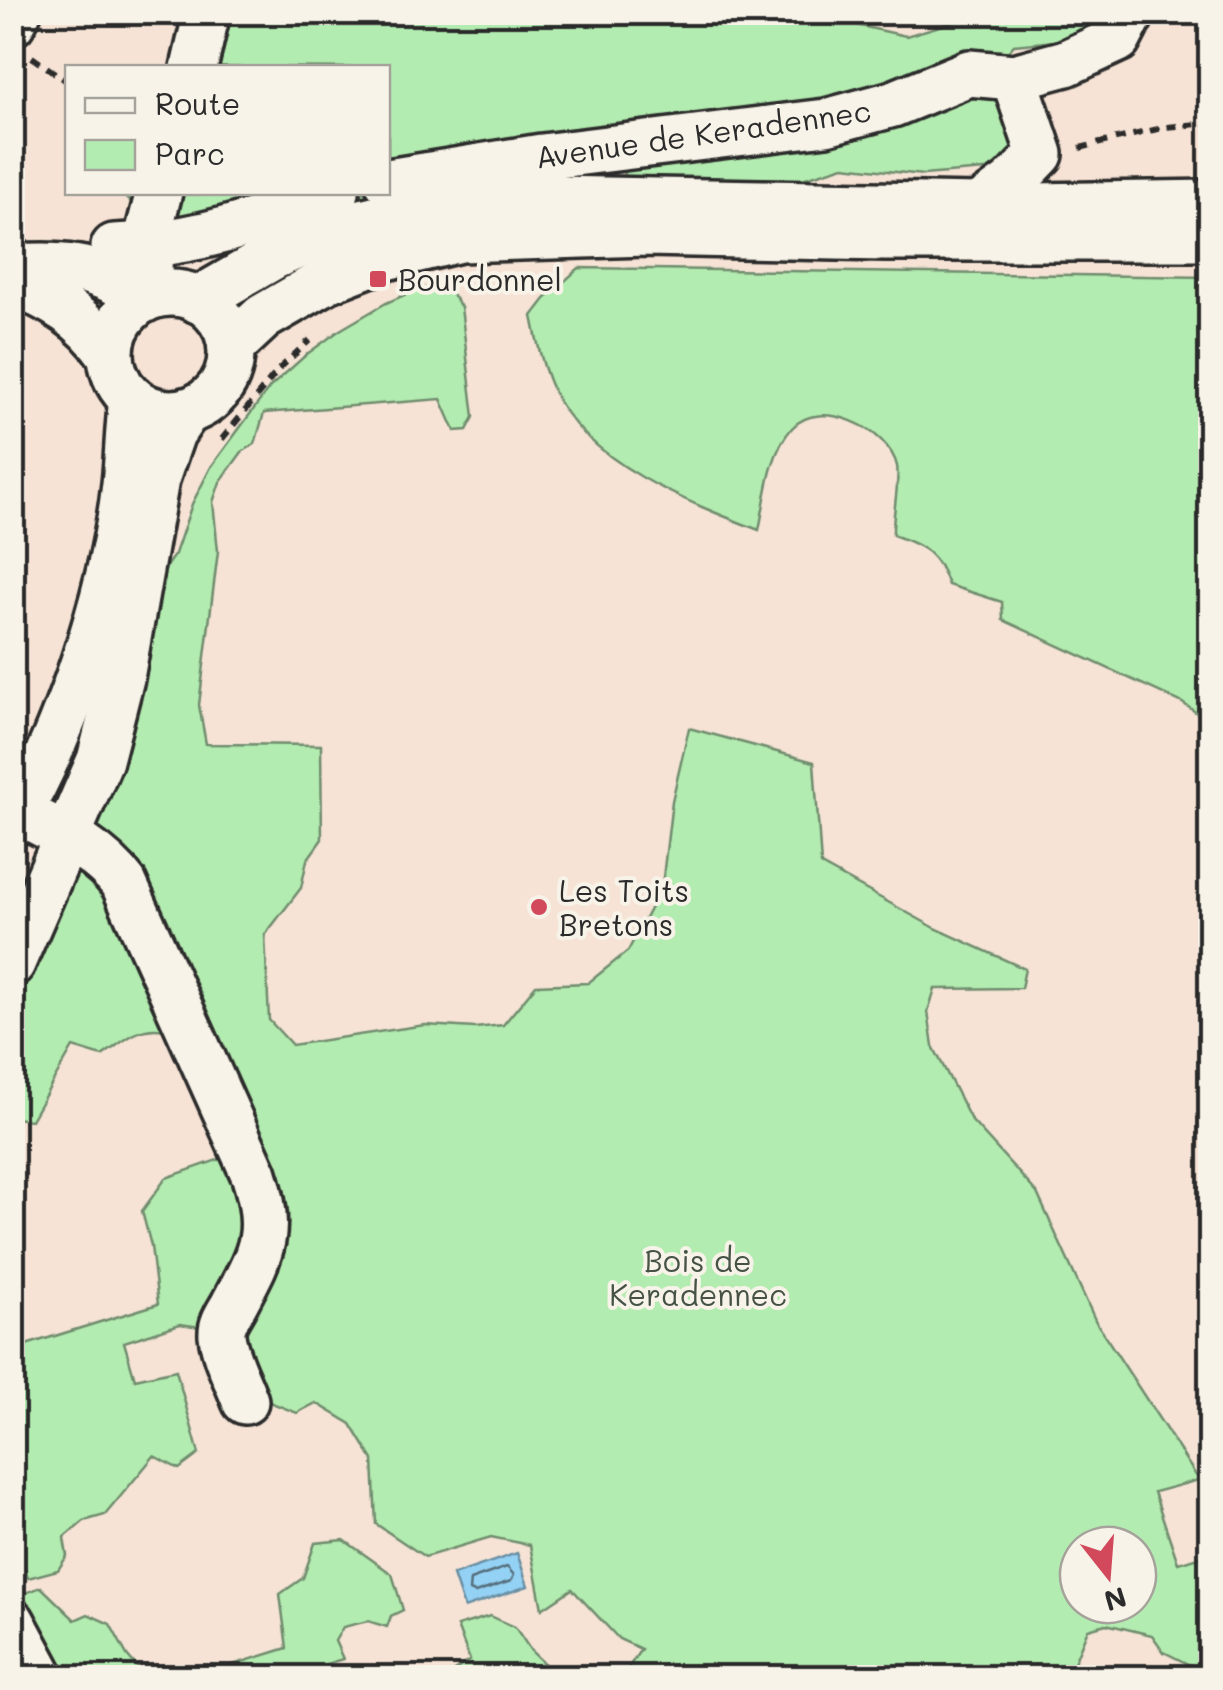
<svg xmlns="http://www.w3.org/2000/svg" width="1223" height="1690" viewBox="0 0 1223 1690" font-family="Mali,sans-serif">
<style>
.green{fill:#b3ecb0;stroke:#6f8c6e;stroke-width:2.5;fill-rule:evenodd}
.water{fill:#94d2f5;stroke:#6a8fa4;stroke-width:2.5}
.lines{fill:none;stroke-linecap:round;stroke-linejoin:round}
.shore{stroke:#556e7c;stroke-width:2.5}
.minor-casing{stroke:#2b2b2b;stroke-width:52}
.path{stroke:#2b2b2b;stroke-width:6;stroke-dasharray:10 8;stroke-linecap:butt}
.minor{stroke:#f7f3e8;stroke-width:45}
.poi-dot{fill:#d1495b;stroke:#f7f3e8;stroke-width:4}
.labels{text-anchor:middle;dominant-baseline:central;stroke-width:8;stroke-linejoin:round;paint-order:stroke}
.street-label{font-size:30px;fill:#2b2b2b;stroke:#f7f3e8}
.poi-label{font-size:30px;fill:#2b2b2b;stroke:#f7f3e8;text-anchor:start}
.park-label{font-size:30px;fill:#465246;stroke:#f7f3e8}
</style>
<rect width="100%" height="100%" fill="#f6e3d5"/>
<filter id="ink" filterUnits="userSpaceOnUse"><feTurbulence type="fractalNoise" baseFrequency=".01" numOctaves="2"/><feDisplacementMap in="SourceGraphic" scale="20" xChannelSelector="R" yChannelSelector="G"/><feConvolveMatrix kernelMatrix="1 2 1 2 8 2 1 2 1" color-interpolation-filters="sRGB"/></filter>
<g filter="url(#ink)">
<g class="green">
<path d="M829,12L838,21L906,36L984,13H1111L1106,25L1067,40L1014,45L982,81L1037,102L1009,168L923,175L844,166L780,186L630,185L617,160L251,241L152,215L121,195L388,192V68L177,67L186,13Z"/>
<path d="M579,268L1210,277V722L1181,702L1003,620L1002,602L948,585C937,553 924,546 893,535C892,516 900,480 897,466C888,428 820,397 792,428C769,454 766,497 759,530C689,503 586,463 553,390C542,366 537,341 532,316L545,299Z"/>
<path d="M446,286L461,307L474,417L467,430L455,431L441,399L264,413L255,444L242,452L220,482L213,502L218,551L199,705L206,744L321,745L322,839L307,860L301,888L265,935L269,1020L292,1045L425,1025L475,1028L503,1025L536,985L588,983L628,951L662,886L672,801L689,728L814,762L821,865L935,928L1025,969L1021,988L935,989L928,1011L933,1046L971,1120L1037,1193L1096,1322L1199,1480L1154,1492L1178,1563L1210,1554V1677H1195L1194,1667L1164,1652L1152,1635L1106,1624L1088,1629L1068,1677H622L641,1649L619,1639L572,1589L542,1609L530,1545L491,1537L425,1557L376,1524L373,1460L351,1424L316,1403L297,1413L269,1402L214,1329L180,1324L124,1342L135,1379L176,1370L199,1454L179,1469L154,1456L105,1515L84,1521L64,1538L67,1556L58,1570L28,1578L13,1527V1349L158,1304L151,1246L142,1211L166,1178L229,1156L207,1126L164,1030C139,1024 122,1043 102,1056L73,1047L31,1120L13,1118L12,1010L39,939L92,844L116,777L151,606L167,565L175,554L192,504L211,467L270,387L307,354L340,330L386,303L418,289ZM1078,1545H1138V1605H1078Z"/>
<path d="M344,1540L392,1574L403,1610L391,1616L387,1627L368,1621L343,1627L335,1641L343,1659L282,1677L52,1678L15,1597L41,1587L75,1620L88,1614L110,1624L127,1655L144,1675L223,1668L287,1648L280,1594L303,1578L315,1543Z"/>
<path d="M490,1616L515,1627L531,1651L558,1677H445L470,1660L457,1626Z"/>
</g>
<path class="water" d="M517,1553L528,1586L464,1608L453,1575Z"/>
<g class="lines">
<path class="shore" d="M507,1567L514,1575L511,1581L475,1593L469,1591L470,1580Z"/>
<g class="minor-casing">
<g id="minor">
<path d="M12,23L18,12"/>
<path d="M194,68L207,12"/>
<path d="M388,182L542,157L826,122L893,104L969,73L1014,77L1066,63L1118,39L1132,12"/>
<path d="M979,207L1012,183L1040,154L1014,77"/>
<path d="M114,247C161,245 210,236 254,221C283,212 306,200 336,192"/>
<path d="M12,267C73,264 94,267 146,298"/>
<path d="M149,274L150,227L159,192"/>
<path d="M12,283C53,298 85,318 110,354"/>
<circle cx="171" cy="353" r="60"/>
<path d="M198,300L274,256L341,227L422,207L501,198L979,207L1210,203"/>
<path d="M231,347L263,317L327,280L386,257L460,239L646,233L885,238H1210"/>
<path d="M20,812C58,832 98,849 124,884L254,1174C274,1234 261,1253 233,1306C228,1315 221,1324 222,1335C224,1356 238,1381 245,1401"/>
<path d="M12,824C67,733 113,590 125,484C128,456 128,428 132,400"/>
<path d="M12,963L100,760L121,678L156,479L172,433L186,412"/>
<path d="M12,1622L42,1678"/>
</g>
</g>
<g class="path">
<path d="M32,57L68,82"/>
<path d="M1080,148L1166,127L1210,123"/>
<path d="M222,439L280,368L310,340"/>
</g>
<use href="#minor" class="minor"/>
</g>
</g>
<g class="poi-dot">
<rect x="368" y="269" width="20" height="20" rx="5"/>
<circle cx="539" cy="907" r="10"/>
</g>
<g class="labels">
<g class="street-label">
<text transform="translate(703 133) rotate(-8)">Avenue de Keradennec</text>
</g>
<g class="poi-label">
<text x="398" y="279">Bourdonnel</text>
<text x="559" y="890">Les Toits<tspan x="559" dy="34">Bretons</tspan></text>
</g>
<g class="park-label">
<text x="698" y="1260">Bois de<tspan x="698" dy="34">Keradennec</tspan></text>
</g>
</g>
<rect width="1223" height="1690" fill="none" stroke="#f7f3e8" stroke-width="50"/>
<rect x="25" y="25" width="1173" height="1640" fill="none" stroke="#2b2b2b" stroke-width="4" filter="url(#ink)"/>
<rect x="65" y="65" width="325" height="130" fill="#f7f3e8" stroke="#a5a39c" stroke-width="2.5"/>
<rect x="85" y="98" width="50" height="15" fill="#f7f3e8" stroke="#a5a39c" stroke-width="2.5"/>
<text x="155" y="115" font-size="30" fill="#2b2b2b">Route</text>
<rect x="85" y="140" width="50" height="30" fill="#b3ecb0" stroke="#a5a39c" stroke-width="2.5"/>
<text x="155" y="165" font-size="30" fill="#2b2b2b">Parc</text>
<g transform="translate(1108 1575) rotate(163)"><circle r="48" fill="#f7f3e8" stroke="#a5a39c" stroke-width="2.5"/>
<path d="M0-8L18 38L0 25L-18 38Z" fill="#d1495b"/>
<text y="-15" font-size="28" font-weight="bold" text-anchor="middle" fill="#2b2b2b">N</text>
</g>
</svg>
